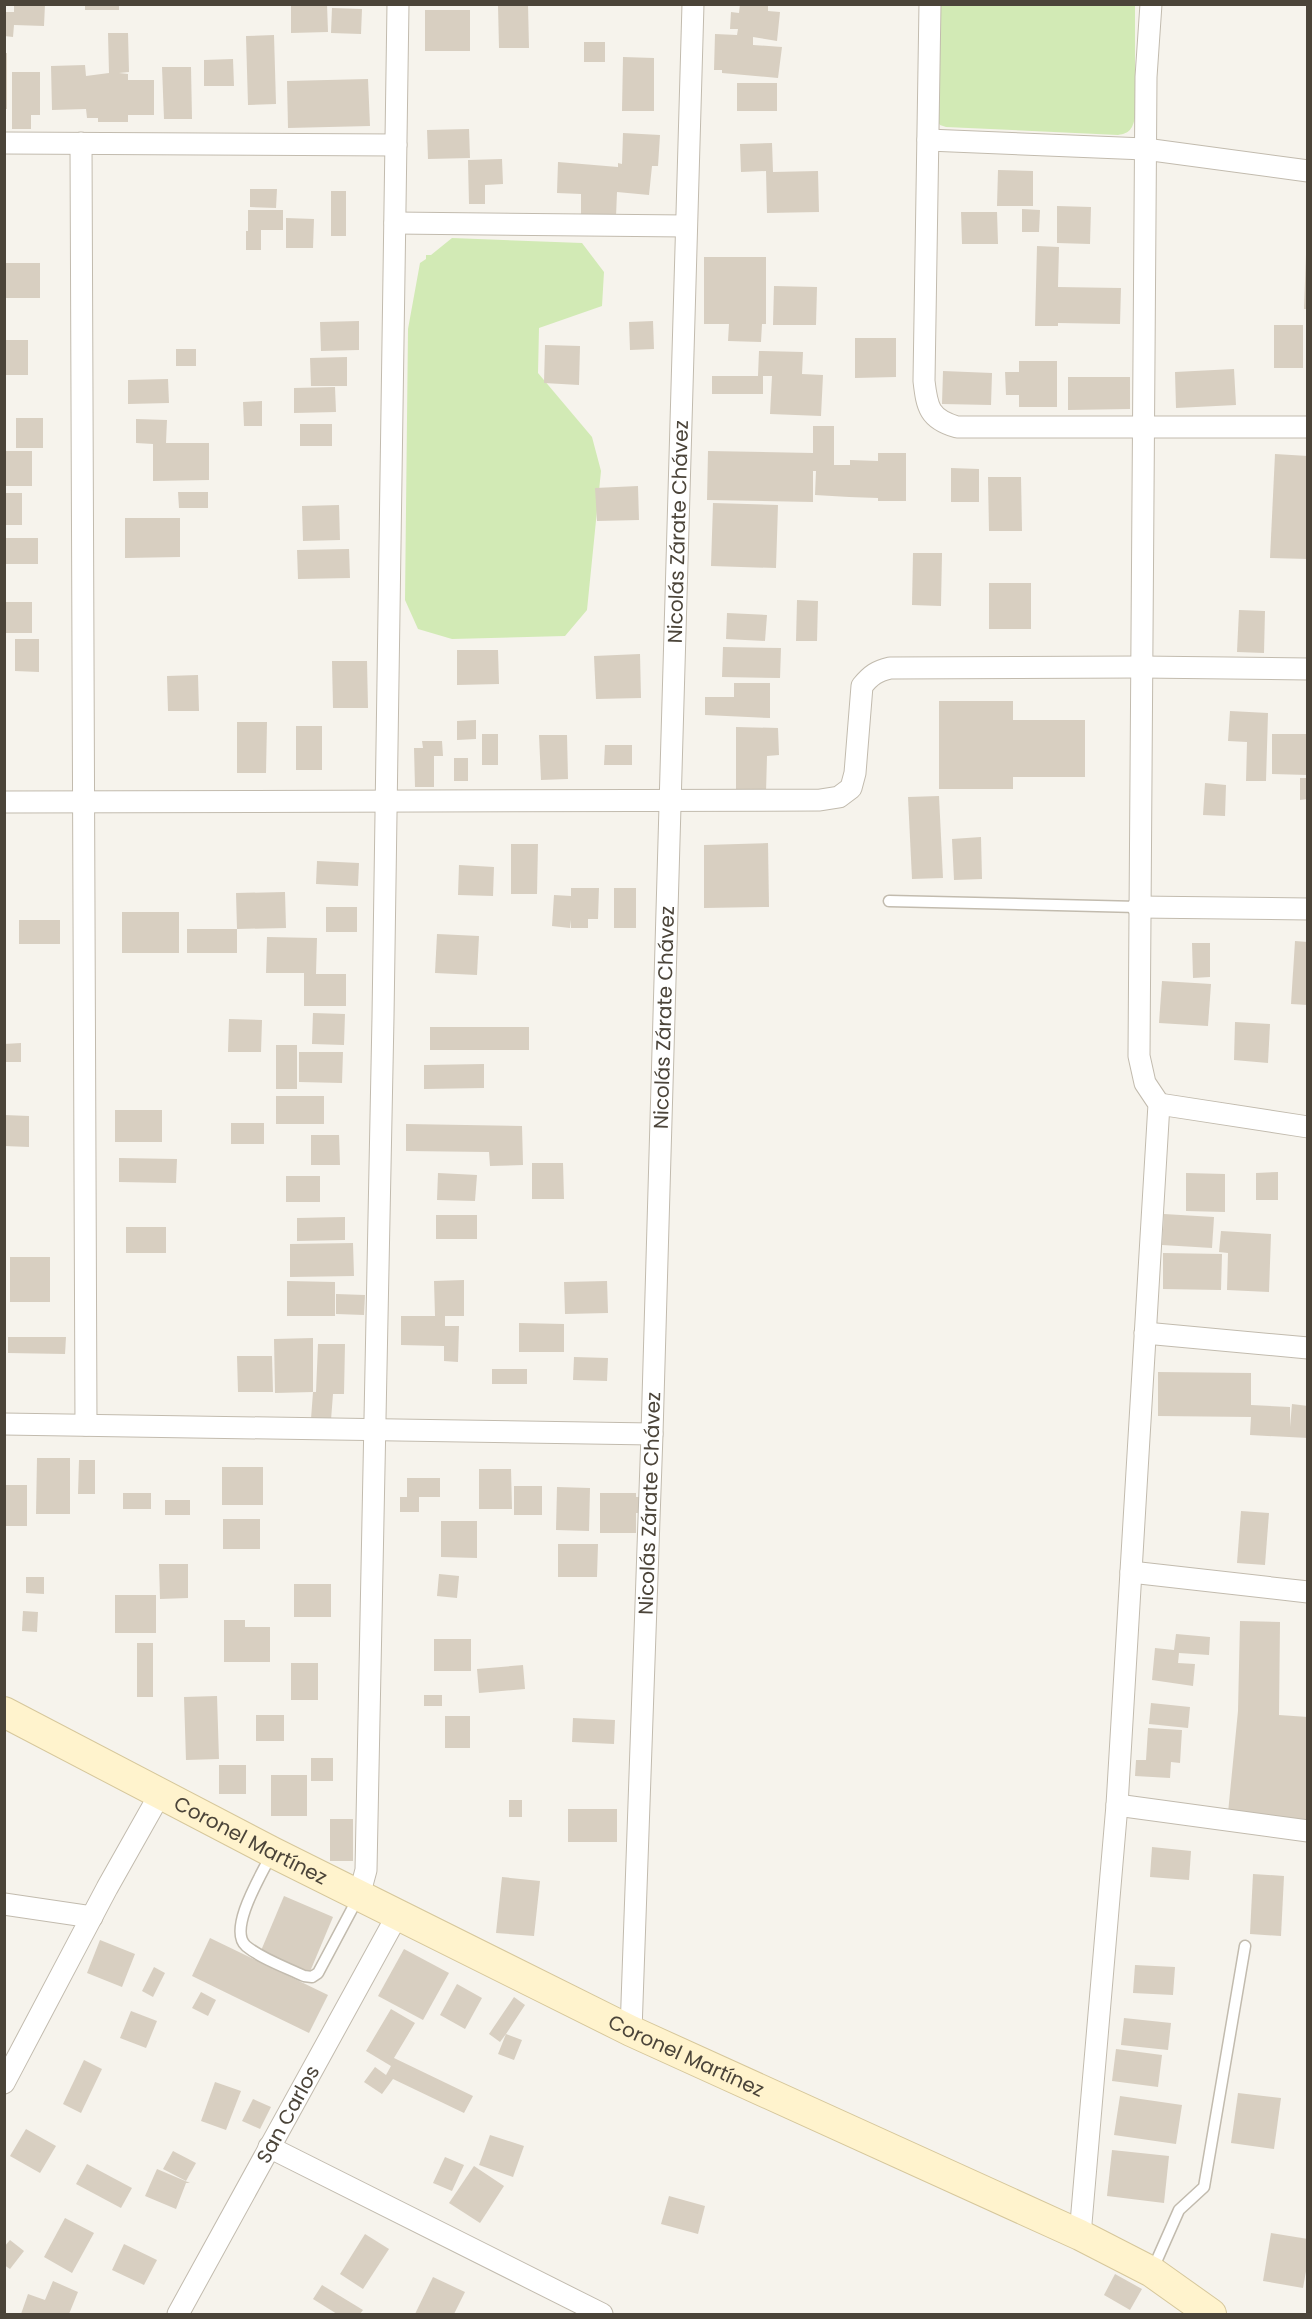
<svg xmlns="http://www.w3.org/2000/svg" width="1312" height="2319" viewBox="0 0 1312 2319" font-family="Poppins,sans-serif">
<style>
.green{fill:#d2eab5}
.building{fill:#d8cfc1}
.lines{fill:none;stroke-linecap:round;stroke-linejoin:round}
.service-casing{stroke:#c2bbae;stroke-width:13}
.minor-casing{stroke:#c2bbae;stroke-width:23}
.secondary-casing{stroke:#d6c79b;stroke-width:32}
.service{stroke:#fff;stroke-width:10}
.minor{stroke:#fff;stroke-width:21}
.secondary{stroke:#fff3cd;stroke-width:30}
.labels{text-anchor:middle;dominant-baseline:central;stroke-width:6;stroke-linejoin:round;paint-order:stroke}
.street-label{font-size:20px;fill:#4b4439;stroke:#fff}
</style>
<rect width="100%" height="100%" fill="#f6f3ec"/>
<g class="green">
<path d="M938,5H1135V118C1132,129 1130,133 1118,135L946,127L940,125L937,120Z"/>
<path d="M452,238L582,243L604,272L602,306L539,328L538,373L592,437L601,471L587,610L565,636L452,639L418,629L405,600L408,329L420,263L426,259V255H431Z"/>
</g>
<g class="building">
<path d="M14,4H45L44,26L14,25L13,37L4,36V12H14Z"/>
<rect x="85" y="4" width="34" height="6"/>
<path d="M291,4H327L328,32L291,33Z"/>
<path d="M528,4L529,48H499L498,5Z"/>
<path d="M740,4H768V11L780,12L777,41L753,37V45L782,47L778,78L722,73V70H714L715,34L737,35L738,29H730L731,12L739,13Z"/>
<path d="M332,8L362,9L361,34L331,33Z"/>
<rect x="425" y="10" width="45" height="41"/>
<path d="M108,33H128L129,72L119,73L128,74V80H154V115H128V122H98V118H87L86,109L52,110L51,66L85,65L86,76L109,73Z"/>
<path d="M274,35L276,104L248,105L246,36Z"/>
<rect x="584" y="42" width="21" height="20"/>
<rect x="4" y="53" width="3" height="56"/>
<path d="M623,57L654,58V111H622Z"/>
<path d="M233,59L234,86H204V60Z"/>
<path d="M162,67H191L192,119H164Z"/>
<path d="M12,72H40V115H31V129H12Z"/>
<path d="M368,79L370,126L288,128L287,81Z"/>
<rect x="737" y="83" width="40" height="28"/>
<path d="M469,129L470,158L428,159L427,130Z"/>
<path d="M623,133L660,135L658,166H652L649,195L617,192L616,217L581,216V194L557,193L558,162L618,167V163L622,164Z"/>
<path d="M772,143L773,172L818,171L819,212L767,213L766,171L741,172L740,144Z"/>
<path d="M502,159L503,184L485,185V204H469L468,160Z"/>
<path d="M998,170L1033,171V206H997Z"/>
<path d="M250,189H277L276,208L250,207Z"/>
<rect x="331" y="191" width="15" height="45"/>
<path d="M1057,206L1091,207L1090,244L1057,243Z"/>
<path d="M1022,209L1040,210L1039,232H1022Z"/>
<path d="M248,210H283V230H261V250H246V231H248Z"/>
<path d="M961,212H997L998,244H962Z"/>
<path d="M286,218L314,219L313,248H286Z"/>
<path d="M1037,246L1059,247L1058,287L1121,288L1120,324L1058,323V326H1035Z"/>
<path d="M1306,255H1308V309H1304Z"/>
<path d="M704,257H766V324H762L761,342L728,341L729,324H704Z"/>
<rect x="4" y="263" width="36" height="35"/>
<path d="M774,286L817,287L816,325H773Z"/>
<path d="M359,321V350L321,351L320,322Z"/>
<path d="M653,321L654,349L630,350L629,322Z"/>
<rect x="1274" y="325" width="29" height="43"/>
<path d="M855,338H896V377L855,378Z"/>
<rect x="4" y="340" width="24" height="35"/>
<path d="M545,345L580,346L579,385L544,383Z"/>
<rect x="176" y="349" width="20" height="17"/>
<path d="M759,351L803,352L802,374L823,375L821,416L770,414L772,376H763V394H712V376H758Z"/>
<path d="M347,357V386H311L310,358Z"/>
<path d="M1019,361H1057V407H1019V395H1006L1005,372H1019Z"/>
<path d="M1234,369L1236,405L1176,408L1175,372Z"/>
<path d="M943,371L992,373L991,405L942,404Z"/>
<path d="M1068,377H1130V409L1068,410Z"/>
<path d="M168,379L169,403L128,404V380Z"/>
<path d="M335,387L336,412L294,413V388Z"/>
<path d="M262,401V426H244L243,402Z"/>
<rect x="16" y="418" width="27" height="30"/>
<path d="M136,419L167,420L166,443H209V480L153,481V444L136,443Z"/>
<rect x="300" y="424" width="32" height="22"/>
<path d="M813,426H834V465H850V460L878,461V453H906V501H878V498L849,497L850,488L849,497L815,495L816,471H813V502L707,500L708,451L813,453Z"/>
<rect x="4" y="451" width="28" height="35"/>
<path d="M1275,454L1308,456V559L1270,558Z"/>
<path d="M951,468L979,469V502H951Z"/>
<path d="M988,477H1021L1022,531H989Z"/>
<path d="M638,486L639,520L597,521L595,488Z"/>
<path d="M178,492H208V508H179Z"/>
<rect x="4" y="493" width="18" height="32"/>
<path d="M713,503L778,505L776,568L711,566Z"/>
<path d="M339,505L340,540L303,541L302,506Z"/>
<path d="M125,518H180V557L125,558Z"/>
<rect x="4" y="538" width="34" height="26"/>
<path d="M349,549L350,578L298,579L297,550Z"/>
<path d="M913,553H942L941,606L912,605Z"/>
<rect x="989" y="583" width="42" height="46"/>
<path d="M797,600L818,601L817,641H796Z"/>
<rect x="4" y="602" width="28" height="31"/>
<path d="M1239,610L1265,611L1264,653L1237,652Z"/>
<path d="M727,613L767,615L765,641L726,639Z"/>
<path d="M15,639H39V672L15,671Z"/>
<path d="M723,647L781,648L780,678L722,677Z"/>
<path d="M457,650H498L499,684L457,685Z"/>
<path d="M640,654L641,698L596,699L594,656Z"/>
<path d="M332,661H367L368,708H333Z"/>
<path d="M198,675L199,711H168L167,676Z"/>
<path d="M734,683H770V718L705,715V697H734Z"/>
<path d="M939,701H1013V720H1085V777H1013V789H939Z"/>
<path d="M1230,711L1268,713L1266,781H1246L1247,742L1228,741Z"/>
<path d="M476,720V739L457,740V721Z"/>
<path d="M237,722H267L266,773H237Z"/>
<rect x="296" y="726" width="26" height="44"/>
<path d="M736,727L778,728L779,755L767,756L766,793L736,792Z"/>
<rect x="482" y="734" width="16" height="31"/>
<path d="M1272,734H1308V775L1272,774Z"/>
<path d="M539,735H567L568,779L541,780Z"/>
<path d="M422,741H442L443,756H434V787H415L414,748H423Z"/>
<path d="M605,745H632V765H604Z"/>
<rect x="454" y="758" width="14" height="23"/>
<path d="M1300,778H1308V799L1300,800Z"/>
<path d="M1205,783L1226,785L1225,816L1203,815Z"/>
<path d="M939,796L943,878L912,879L908,797Z"/>
<path d="M981,837L982,879L954,880L952,839Z"/>
<path d="M768,843L769,907L704,908V845Z"/>
<path d="M511,844H538L537,894H511Z"/>
<path d="M317,861L359,863L358,886L316,884Z"/>
<path d="M459,865L494,867L493,896L458,895Z"/>
<path d="M571,888H599L598,919H588V928H571V920L570,928L552,926L554,895L571,896Z"/>
<rect x="614" y="888" width="22" height="40"/>
<path d="M285,892L286,928L237,929V953H187V929H237L236,893Z"/>
<rect x="326" y="907" width="31" height="25"/>
<rect x="122" y="912" width="57" height="41"/>
<rect x="19" y="920" width="41" height="24"/>
<path d="M437,934L479,936L477,975L435,973Z"/>
<path d="M267,937L317,938L316,974H346V1006H304V973H266Z"/>
<path d="M1295,941L1308,942V1005L1291,1004Z"/>
<path d="M1192,943H1210V977L1193,978Z"/>
<path d="M1162,981L1211,984L1208,1026L1159,1023Z"/>
<path d="M313,1013L345,1014L344,1045L312,1044Z"/>
<path d="M229,1019L262,1020L261,1052H228Z"/>
<path d="M1235,1022L1270,1024L1268,1063L1234,1060Z"/>
<rect x="430" y="1027" width="99" height="23"/>
<path d="M21,1043V1062H4V1044Z"/>
<rect x="276" y="1045" width="21" height="44"/>
<path d="M299,1052H343L342,1083L299,1082Z"/>
<path d="M484,1064V1088L424,1089V1065Z"/>
<rect x="276" y="1096" width="48" height="28"/>
<rect x="115" y="1110" width="47" height="32"/>
<path d="M4,1115L29,1116V1147L4,1146Z"/>
<rect x="231" y="1123" width="33" height="21"/>
<path d="M406,1124L522,1126L523,1165L490,1166L489,1152L406,1151Z"/>
<path d="M311,1135H339L340,1165H311Z"/>
<path d="M119,1158L177,1159L176,1183L119,1182Z"/>
<path d="M532,1163H563L564,1199H532Z"/>
<path d="M1278,1172V1200H1256V1173Z"/>
<path d="M438,1173L477,1175L475,1201L437,1200Z"/>
<path d="M1186,1173L1225,1174V1212L1186,1211Z"/>
<rect x="286" y="1176" width="34" height="26"/>
<path d="M1164,1214L1214,1217L1212,1248L1162,1245Z"/>
<rect x="436" y="1215" width="41" height="24"/>
<path d="M345,1217V1240L297,1241V1218Z"/>
<rect x="126" y="1227" width="40" height="26"/>
<path d="M1221,1231L1271,1234L1269,1292L1227,1290L1228,1253L1219,1252Z"/>
<path d="M353,1243L354,1276L290,1277V1244Z"/>
<path d="M1163,1253L1222,1254L1221,1290L1163,1289Z"/>
<rect x="10" y="1257" width="40" height="45"/>
<path d="M464,1280V1316H445V1326H459L458,1362L444,1361V1346L401,1345V1316H435L434,1281Z"/>
<path d="M287,1281L335,1282V1316H287Z"/>
<path d="M607,1281L608,1313L565,1314L564,1282Z"/>
<path d="M336,1294L365,1295L364,1315L336,1314Z"/>
<path d="M519,1323L564,1324V1352H519Z"/>
<path d="M8,1337H66L65,1354L8,1353Z"/>
<path d="M313,1338V1392L275,1393L274,1339Z"/>
<path d="M318,1344H345L344,1394H333L331,1420L311,1419L313,1392H316Z"/>
<path d="M237,1356H272L273,1392H238Z"/>
<path d="M574,1357L608,1358L607,1381L573,1380Z"/>
<rect x="492" y="1369" width="35" height="15"/>
<path d="M1158,1372L1251,1373V1405L1290,1407V1427L1292,1404L1308,1406V1438L1250,1435L1251,1417L1158,1416Z"/>
<path d="M37,1458H70V1514H36Z"/>
<path d="M79,1460H95V1494H78Z"/>
<rect x="222" y="1467" width="41" height="38"/>
<path d="M479,1469H511L512,1509H479Z"/>
<path d="M407,1478H440V1497H419V1512H400V1497H407Z"/>
<rect x="4" y="1485" width="23" height="41"/>
<rect x="514" y="1486" width="28" height="29"/>
<path d="M557,1487L590,1488L589,1531L556,1530Z"/>
<rect x="123" y="1493" width="28" height="16"/>
<path d="M600,1493H636V1497H645V1513H636V1533H600Z"/>
<rect x="165" y="1500" width="25" height="15"/>
<path d="M1241,1511L1269,1513L1265,1565L1237,1563Z"/>
<rect x="223" y="1519" width="37" height="30"/>
<path d="M441,1521H477V1558L441,1557Z"/>
<path d="M558,1544H598L597,1577H558Z"/>
<path d="M159,1564H188V1598L160,1599Z"/>
<path d="M439,1574L459,1576L457,1598L437,1596Z"/>
<path d="M26,1577H44V1594L26,1593Z"/>
<rect x="294" y="1584" width="37" height="33"/>
<rect x="115" y="1595" width="41" height="38"/>
<path d="M23,1611L38,1612L37,1632L22,1631Z"/>
<path d="M224,1620H245V1627H270V1662H224Z"/>
<path d="M1240,1621L1280,1622L1279,1715L1308,1717V1821L1228,1813L1238,1711Z"/>
<path d="M1176,1634L1210,1637L1209,1655L1179,1653L1178,1663L1195,1664L1193,1686L1152,1680L1155,1648L1174,1650Z"/>
<rect x="434" y="1639" width="37" height="32"/>
<rect x="137" y="1643" width="16" height="54"/>
<rect x="291" y="1663" width="27" height="37"/>
<path d="M523,1665L525,1689L479,1693L477,1669Z"/>
<rect x="424" y="1695" width="18" height="11"/>
<path d="M217,1696L219,1759L186,1760L184,1697Z"/>
<path d="M1151,1703L1190,1707L1188,1728L1149,1724Z"/>
<rect x="256" y="1715" width="28" height="26"/>
<rect x="445" y="1716" width="25" height="32"/>
<path d="M573,1718L615,1720L614,1744L572,1742Z"/>
<path d="M1148,1728L1182,1730L1180,1763L1171,1762L1170,1778L1135,1776L1136,1760H1146Z"/>
<rect x="311" y="1758" width="22" height="23"/>
<rect x="219" y="1765" width="27" height="29"/>
<rect x="271" y="1775" width="36" height="41"/>
<rect x="509" y="1800" width="13" height="17"/>
<rect x="568" y="1809" width="49" height="33"/>
<rect x="330" y="1819" width="23" height="42"/>
<path d="M1152,1847L1191,1851L1189,1880L1150,1877Z"/>
<path d="M1253,1874L1284,1876L1281,1936L1250,1934Z"/>
<path d="M502,1877L540,1881L534,1936L496,1933Z"/>
<path d="M284,1896L333,1917L309,1974L260,1953Z"/>
<path d="M210,1938L328,1995L309,2033L192,1976Z"/>
<path d="M100,1940L135,1954L122,1987L87,1973Z"/>
<path d="M404,1949L449,1973L423,2020L378,1996Z"/>
<path d="M1135,1965L1175,1967L1173,1995L1133,1993Z"/>
<path d="M154,1967L165,1973L153,1997L142,1991Z"/>
<path d="M457,1984L482,1998L465,2029L440,2015Z"/>
<path d="M201,1992L216,2000L208,2016L192,2008Z"/>
<path d="M514,1997L525,2005L506,2034L522,2040L514,2060L498,2054L506,2034L500,2042L489,2034Z"/>
<path d="M391,2009L415,2023L394,2058L473,2096L464,2113L393,2079L382,2094L364,2082L375,2067L386,2075L391,2066L366,2051Z"/>
<path d="M131,2011L157,2021L146,2048L120,2038Z"/>
<path d="M1124,2018L1171,2023L1168,2050L1121,2045Z"/>
<path d="M1116,2049L1162,2055L1158,2087L1112,2081Z"/>
<path d="M84,2060L102,2069L81,2113L63,2104Z"/>
<path d="M215,2082L241,2091L226,2130L201,2121Z"/>
<path d="M1238,2093L1281,2098L1274,2149L1231,2143Z"/>
<path d="M1120,2096L1182,2105L1176,2144L1114,2135Z"/>
<path d="M253,2099L271,2107L260,2129L242,2121Z"/>
<path d="M26,2129L56,2146L40,2173L10,2156Z"/>
<path d="M490,2135L524,2146L513,2177L479,2165Z"/>
<path d="M1112,2150L1169,2156L1164,2203L1107,2196Z"/>
<path d="M173,2151L196,2163L186,2181L163,2169Z"/>
<path d="M445,2157L464,2165L452,2191L433,2183Z"/>
<path d="M87,2164L132,2188L121,2208L76,2184Z"/>
<path d="M474,2166L504,2186L480,2223L449,2203Z"/>
<path d="M157,2169L190,2183H186L176,2209L145,2196Z"/>
<path d="M669,2196L705,2206L698,2234L661,2224Z"/>
<path d="M65,2218L94,2233L72,2273L44,2257Z"/>
<path d="M1271,2233L1308,2239V2260L1303,2288L1263,2281Z"/>
<path d="M365,2234L389,2249L363,2289L340,2274Z"/>
<path d="M10,2240L24,2251L10,2269L4,2265V2247Z"/>
<path d="M124,2244L157,2260L144,2285L112,2270Z"/>
<path d="M1115,2274L1142,2289L1130,2310L1104,2295Z"/>
<path d="M433,2277L465,2292L454,2314H415Z"/>
<path d="M53,2281L78,2292L69,2314H21L28,2294L45,2300Z"/>
<path d="M322,2285L363,2310L360,2314H337L313,2299Z"/>
</g>
<g class="lines">
<g class="service-casing">
<g id="service">
<path d="M889,901L1138,907"/>
<path d="M272,1853C263,1872 227,1929 246,1946C262,1959 285,1967 304,1976L312,1977L318,1973L359,1896"/>
<path d="M1152,2271L1179,2210L1204,2187L1245,1946"/>
</g>
</g>
<g class="minor-casing">
<g id="minor">
<path d="M930,4L924,381C927,407 929,419 957,427H1308"/>
<path d="M928,140L1145,149L1308,171"/>
<path d="M4,143L396,145"/>
<path d="M81,143L86,1425"/>
<path d="M395,223L686,226"/>
<path d="M4,802L820,800L839,797L851,788L855,773L862,686C871,675 877,671 890,668L1141,667L1308,669"/>
<path d="M1138,907L1308,909"/>
<path d="M1159,1104L1308,1127"/>
<path d="M1145,1333L1308,1348"/>
<path d="M4,1424L652,1434"/>
<path d="M1131,1572L1308,1592"/>
<path d="M1117,1805L1308,1831"/>
<path d="M359,1896L366,1870C370,1586 378,1302 383,1017C390,680 393,342 398,4"/>
<path d="M4,1904L92,1917"/>
<path id="s1" d="M631,2031L652,1434L693,4"/>
<path d="M4,2083L107,1888L160,1794"/>
<path d="M269,2147L602,2314"/>
<path d="M1080,2235L1117,1805L1159,1104L1145,1083L1139,1056L1146,77L1151,4"/>
<path id="s2" d="M178,2314L398,1914"/>
</g>
</g>
<g class="secondary-casing">
<g id="secondary">
<path id="s3" d="M4,1712L272,1852L631,2031L1080,2235L1152,2272L1211,2314"/>
</g>
</g>
<use href="#service" class="service"/>
<use href="#minor" class="minor"/>
<use href="#secondary" class="secondary"/>
</g>
<g class="labels">
<g class="street-label">
<text stroke="none"><textPath href="#s1" startOffset="1500">Nicolás Zárate Chávez</textPath></text>
<text stroke="none"><textPath href="#s1" startOffset="1014">Nicolás Zárate Chávez</textPath></text>
<text stroke="none"><textPath href="#s1" startOffset="528">Nicolás Zárate Chávez</textPath></text>
<text stroke="none"><textPath href="#s3" startOffset="278">Coronel Martínez</textPath></text>
<text stroke="none"><textPath href="#s3" startOffset="764">Coronel Martínez</textPath></text>
<text stroke="none"><textPath href="#s2" startOffset="228">San Carlos</textPath></text>
</g>
</g>
<rect width="1312" height="2319" fill="none" stroke="#4b4439" stroke-width="12"/>
</svg>
